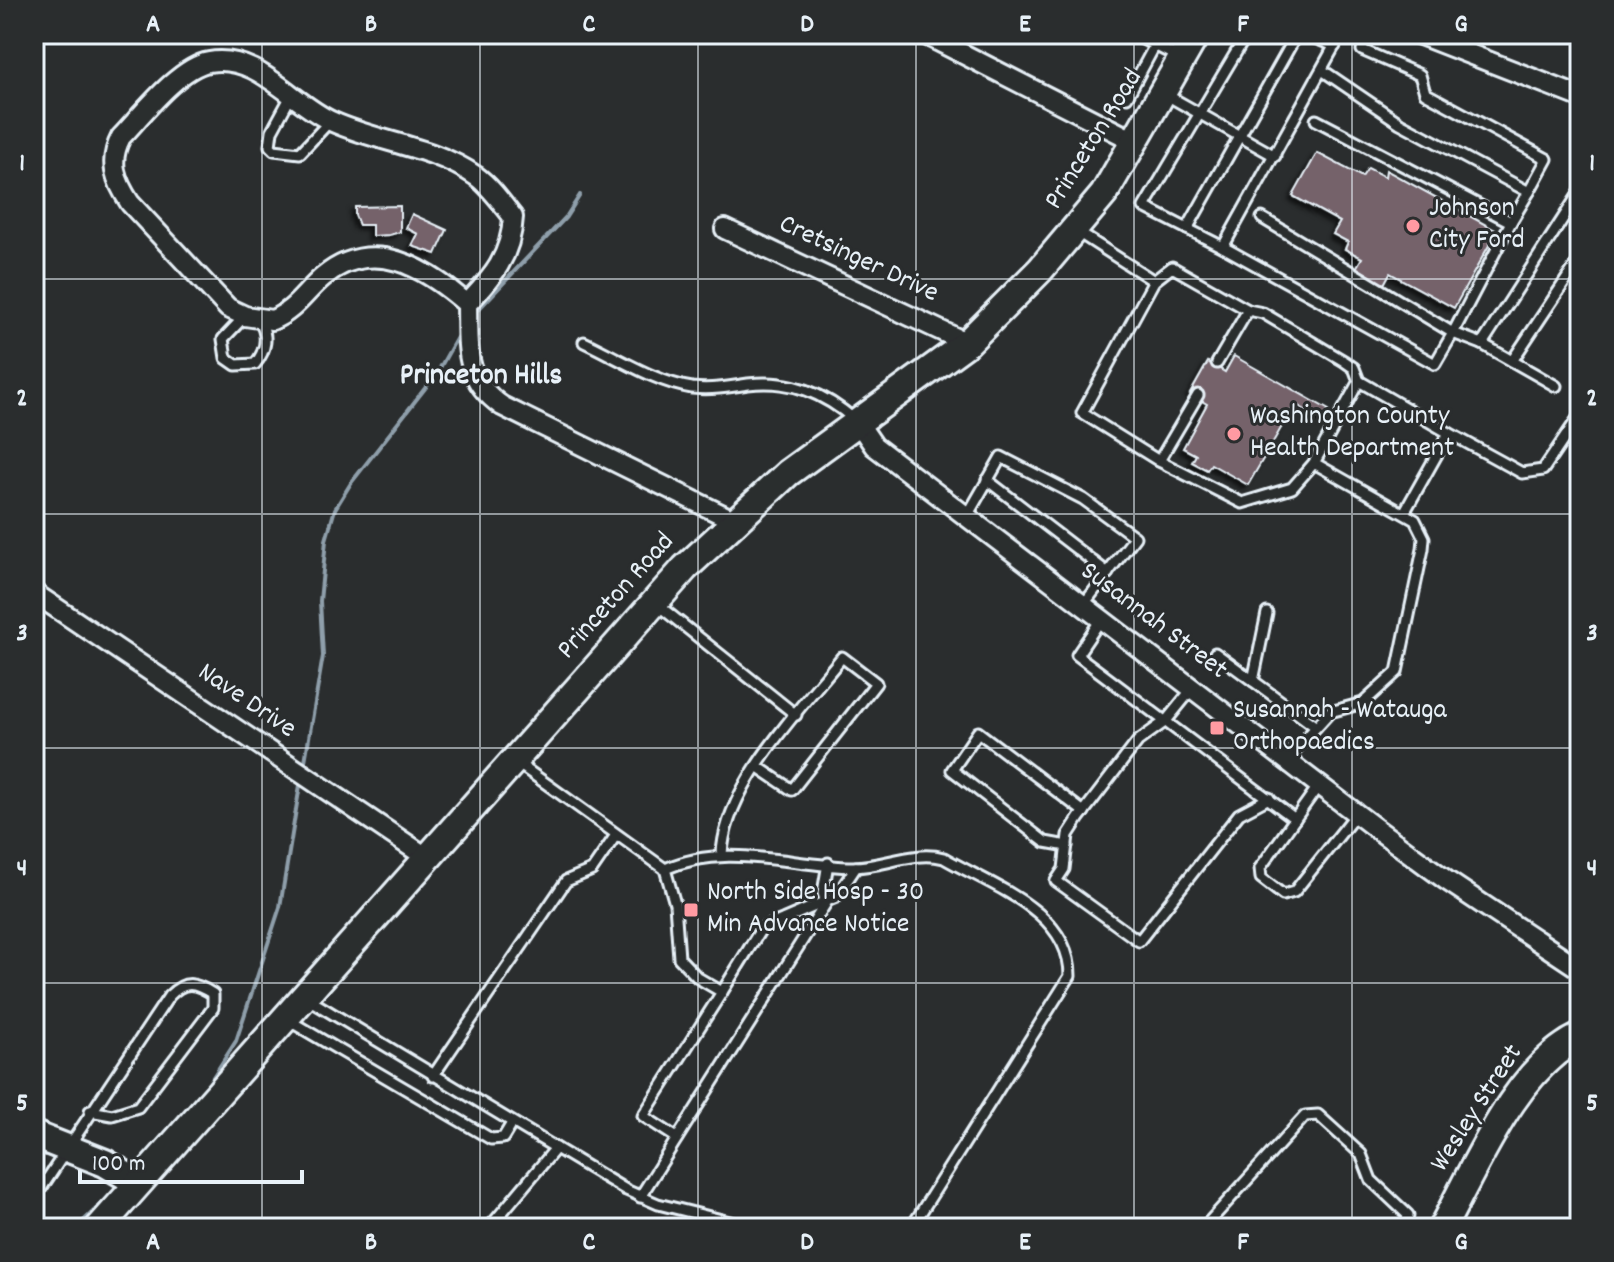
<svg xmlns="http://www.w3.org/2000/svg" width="1614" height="1262" viewBox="0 0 1614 1262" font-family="Dekko,sans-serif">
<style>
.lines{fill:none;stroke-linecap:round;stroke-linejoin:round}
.stream{stroke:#8f9fab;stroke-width:4}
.building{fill:#74626b;stroke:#e8f1f8;stroke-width:2;filter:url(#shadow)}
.lane-casing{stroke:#e8f1f8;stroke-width:15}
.street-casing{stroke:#e8f1f8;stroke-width:24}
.secondary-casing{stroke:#e8f1f8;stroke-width:32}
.lane{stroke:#2a2d2e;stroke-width:9}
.street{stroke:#2a2d2e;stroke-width:18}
.secondary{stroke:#2a2d2e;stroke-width:26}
.grid{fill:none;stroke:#e8f1f8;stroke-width:2;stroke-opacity:0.55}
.poi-dot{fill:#ff9aa2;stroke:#2a2d2e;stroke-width:3}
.labels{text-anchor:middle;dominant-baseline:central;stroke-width:6;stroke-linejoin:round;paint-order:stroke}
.street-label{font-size:28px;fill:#e8f1f8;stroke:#2a2d2e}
.poi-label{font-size:28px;fill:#e8f1f8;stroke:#2a2d2e;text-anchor:start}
.neighbourhood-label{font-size:30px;font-weight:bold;fill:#e8f1f8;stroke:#2a2d2e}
.neatline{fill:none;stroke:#e8f1f8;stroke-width:3}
.grid-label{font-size:26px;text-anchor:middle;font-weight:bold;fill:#e8f1f8}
</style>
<defs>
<filter id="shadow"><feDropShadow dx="-4" dy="4" stdDeviation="2" flood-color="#0009"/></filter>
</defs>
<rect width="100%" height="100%" fill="#2a2d2e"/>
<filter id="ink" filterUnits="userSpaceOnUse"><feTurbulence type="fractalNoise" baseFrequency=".0125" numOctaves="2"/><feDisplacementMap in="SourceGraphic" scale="16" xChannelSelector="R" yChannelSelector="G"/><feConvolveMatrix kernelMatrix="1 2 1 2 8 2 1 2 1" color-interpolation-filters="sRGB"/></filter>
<g filter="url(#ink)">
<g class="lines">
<g class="stream">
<path d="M473,315L566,217L580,195"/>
<path d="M304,767L323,656L320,601L326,540L335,509L351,483L437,373L460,332"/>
<path d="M206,1088L236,1041L280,907L301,779"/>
<path d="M76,1228L118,1188"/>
</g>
</g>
<g class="building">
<path d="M1317,153L1362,177L1368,168L1385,177L1386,170L1497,231L1454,308L1390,273L1383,286L1355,270L1362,258L1345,249L1348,242L1333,234L1340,222L1293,196Z"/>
<path d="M400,206V232L389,235L372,236V225H359L355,215V207Z"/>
<path d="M412,214L447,230L436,254L412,246L418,234L406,228Z"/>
<path d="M1234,356L1329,410L1323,420L1295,404L1248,485L1211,464L1207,470L1192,462L1196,455L1183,448L1207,404L1190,394L1208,362L1225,372Z"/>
</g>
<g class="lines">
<g class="lane-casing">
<g id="lane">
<path d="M1133,34L1180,58"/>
<path d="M1247,34L1144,207L1223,247L1341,34"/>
<path d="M1305,34L1335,46"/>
<path d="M1322,70L1400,123L1529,192L1547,159L1425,93L1420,75L1362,50"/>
<path d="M1163,93L1275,156"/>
<path d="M291,96L272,131L270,146L274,150L300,153L330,121"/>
<path d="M1127,97L1155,45"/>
<path d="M1316,120L1511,222L1529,192"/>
<path d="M1262,218L1453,333L1511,222"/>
<path d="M1187,229L1297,34"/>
<path d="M1076,231L1154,281"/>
<path d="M1223,247L1435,364L1453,333L1482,344L1556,386"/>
<path d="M1248,310L1263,313L1344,361L1354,368L1359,381L1449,433"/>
<path d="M245,316L223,339L226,358L236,365L255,364C266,351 269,335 259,320"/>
<path d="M584,342C618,358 655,382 692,388C712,390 729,387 748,384C791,379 824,393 856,421"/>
<path d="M1482,344L1580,192"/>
<path d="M1512,361L1580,259"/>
<path d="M1198,395L1159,461L1082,413L1154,281L1172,267L1248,310L1217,363"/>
<path d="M1159,461L1242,503L1292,488L1314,463L1415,520L1424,538L1423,549L1397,672L1363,703L1330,712L1286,760"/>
<path d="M1314,463L1359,381"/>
<path d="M987,480L1108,573"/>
<path d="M1404,513L1449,433L1522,473L1543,470L1580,415"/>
<path d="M967,516L1001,457L1083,499L1135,537L1084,604"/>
<path d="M658,605L796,715"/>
<path d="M1102,618L1077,655L1295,819"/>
<path d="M1215,653L1316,727"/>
<path d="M1253,681L1267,613"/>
<path d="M1192,689L1166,721L1138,741L1079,818L1068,835L1064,869L1056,881L1139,941L1239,814L1269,798"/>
<path d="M516,762L665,869L675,904L679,958L698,978L722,992L643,1116L677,1138"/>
<path d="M1319,785L1260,868L1261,878L1283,895L1294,892L1357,813"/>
<path d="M1067,846L1045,842L952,770L978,732L1084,812"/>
<path d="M722,855C724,787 801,708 842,657L876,683L792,790L758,767"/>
<path d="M665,869C726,842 790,866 853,867C884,867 913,850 944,858C992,886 1070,911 1070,976L911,1228"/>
<path d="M722,992L761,929L836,897L856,867"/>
<path d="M308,999L626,1190L658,1204L754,1228"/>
<path d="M288,1020L491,1139L503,1138L512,1123"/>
<path d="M433,1076L566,881L592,870L616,835"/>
<path d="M640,1197L826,903L823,893L828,863"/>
<path d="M34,1199L169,996C185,980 194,982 213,994V1008L138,1107L112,1115L90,1111"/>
<path d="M489,1228L556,1148"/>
<path d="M1207,1228L1209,1222L1305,1116L1318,1115L1361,1154L1371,1180L1408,1215L1406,1228"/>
</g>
</g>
<g class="street-casing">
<g id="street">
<path d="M924,34L1136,142"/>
<path d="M1418,34L1580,97"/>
<path d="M725,229L967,343"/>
<path d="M467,304C493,277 511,256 513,217C502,203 491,187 476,176C433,146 380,143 333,122C292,104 258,53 209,62C179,67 142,115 121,137C108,162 115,180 130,203L228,308L245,316L272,320C295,311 305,292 323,277C373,235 426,268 467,304C468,347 463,379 502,406L733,520"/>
<path d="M857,421L874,446L1374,827L1446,880L1580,969"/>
<path d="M34,593L426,857"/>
</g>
</g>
<g class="secondary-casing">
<g id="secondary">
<path d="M34,1135L105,1163L138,1183"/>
<path d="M99,1228L685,568L788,473L967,343L1040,270L1104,194L1196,34"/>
<path d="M1442,1228C1475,1168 1516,1067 1580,1037"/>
</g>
</g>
<use href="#lane" class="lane"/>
<use href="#street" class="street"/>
<use href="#secondary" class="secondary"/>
</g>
</g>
<path class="grid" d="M262,34V1228M480,34V1228M698,34V1228M916,34V1228M1134,34V1228M1352,34V1228M34,279H1580M34,514H1580M34,748H1580M34,983H1580"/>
<g class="poi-dot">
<circle cx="1413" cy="226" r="8"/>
<circle cx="1234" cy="434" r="8"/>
<rect x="1209" y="720" width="16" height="16" rx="4"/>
<rect x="683" y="902" width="16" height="16" rx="4"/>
</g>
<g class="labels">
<g class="street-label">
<text transform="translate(1095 140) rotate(-58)">Princeton Road</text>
<text transform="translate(858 260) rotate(25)">Cretsinger Drive</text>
<text transform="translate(617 597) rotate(-48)">Princeton Road</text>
<text transform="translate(1153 622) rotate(37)">Susannah Street</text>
<text transform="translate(246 702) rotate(34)">Nave Drive</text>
<text transform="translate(1478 1109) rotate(-57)">Wesley Street</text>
</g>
<g class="poi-label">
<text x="1429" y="210">Johnson<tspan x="1429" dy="32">City Ford</tspan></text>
<text x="1250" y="418">Washington County<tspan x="1250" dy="32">Health Department</tspan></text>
<text x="1233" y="712">Susannah - Watauga<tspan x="1233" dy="32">Orthopaedics</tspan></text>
<text x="707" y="894">North Side Hosp - 30<tspan x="707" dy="32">Min Advance Notice</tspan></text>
</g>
<g class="neighbourhood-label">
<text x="481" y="377">Princeton Hills</text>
</g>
</g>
<rect width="1614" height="1262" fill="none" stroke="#2a2d2e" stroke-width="88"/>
<path d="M80 1170v12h222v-12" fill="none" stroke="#e8f1f8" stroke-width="4"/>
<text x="92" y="1170" font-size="24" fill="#e8f1f8" stroke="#2a2d2e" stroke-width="6" paint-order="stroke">100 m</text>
<rect x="44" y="44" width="1526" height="1174" class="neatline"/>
<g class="grid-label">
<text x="153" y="31">A</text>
<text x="371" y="31">B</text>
<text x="589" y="31">C</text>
<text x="807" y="31">D</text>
<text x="1025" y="31">E</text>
<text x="1243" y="31">F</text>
<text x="1461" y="31">G</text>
<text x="22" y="170">1</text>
<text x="1592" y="170">1</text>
<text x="22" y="405">2</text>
<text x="1592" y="405">2</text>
<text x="22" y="640">3</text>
<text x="1592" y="640">3</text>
<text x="22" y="875">4</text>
<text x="1592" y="875">4</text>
<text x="22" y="1110">5</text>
<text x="1592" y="1110">5</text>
<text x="153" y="1249">A</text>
<text x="371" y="1249">B</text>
<text x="589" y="1249">C</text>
<text x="807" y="1249">D</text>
<text x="1025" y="1249">E</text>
<text x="1243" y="1249">F</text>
<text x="1461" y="1249">G</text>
</g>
</svg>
